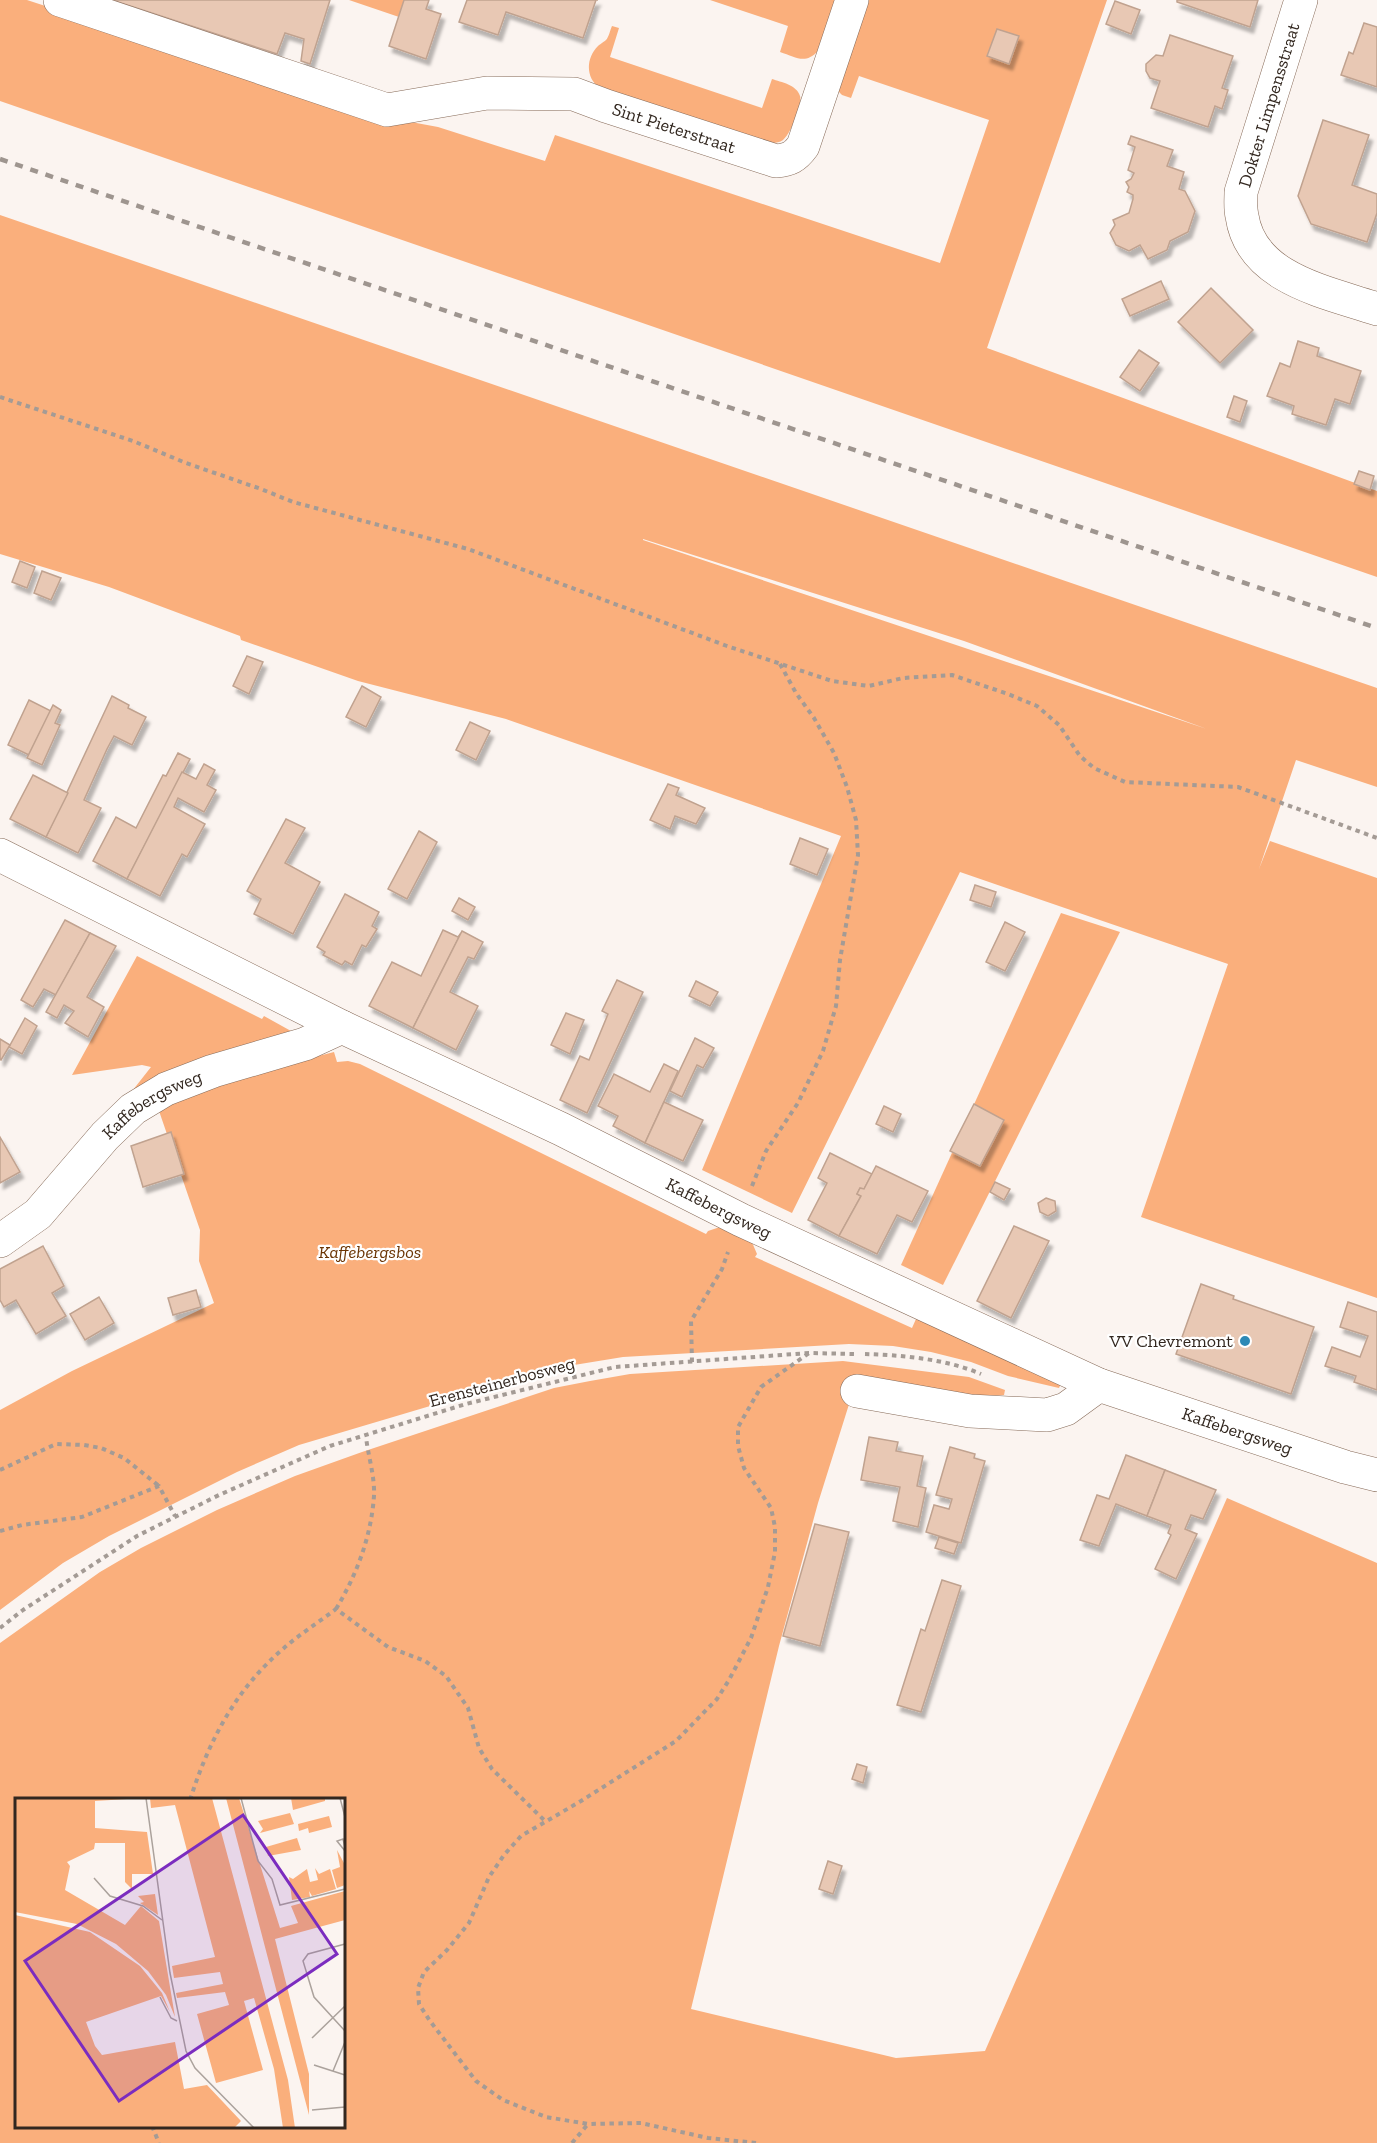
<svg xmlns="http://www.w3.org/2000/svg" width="1377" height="2143" viewBox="0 0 1377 2143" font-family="'Zilla Slab',serif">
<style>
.green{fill:#faaf7c;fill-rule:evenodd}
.building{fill:#e8c8b4;stroke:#c0a28f;stroke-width:1.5;filter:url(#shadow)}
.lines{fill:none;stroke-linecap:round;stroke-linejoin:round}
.minor-casing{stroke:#876b59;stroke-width:34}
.path{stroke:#a49b95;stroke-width:4;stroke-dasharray:4.5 4.5;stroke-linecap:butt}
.minor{stroke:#fff;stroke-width:33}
.rail{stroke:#9e958f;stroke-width:4.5;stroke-dasharray:8 8;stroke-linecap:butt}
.poi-dot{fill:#2d89b6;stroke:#fff;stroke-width:2}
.labels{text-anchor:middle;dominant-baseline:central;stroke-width:4.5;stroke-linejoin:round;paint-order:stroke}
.street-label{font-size:18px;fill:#32271f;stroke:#fff}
.park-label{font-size:18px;font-style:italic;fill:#6b3504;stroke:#fff}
.poi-label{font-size:18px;fill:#32271f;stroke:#fff;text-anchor:end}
.inset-road{fill:none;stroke:#aba29c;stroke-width:1.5}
.view{fill:#7b2cbf;fill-opacity:0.15;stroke:#7b2cbf;stroke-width:3}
.inset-edge{fill:none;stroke:#32271f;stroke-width:3}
</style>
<defs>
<filter id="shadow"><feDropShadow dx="3.5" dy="6" stdDeviation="1.5" flood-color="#0004"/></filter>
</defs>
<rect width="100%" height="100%" fill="#fbf4f0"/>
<g class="green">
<path d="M0,0H27L384,117L438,127L545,161L555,135L940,263L989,120L859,76L851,98L842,95L838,91L868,0H1107L987,348L1377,491V577L0,101Z"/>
<path d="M349,0H404L399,17Z"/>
<path d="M710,0H835L818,51C805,65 796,57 780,52L788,26Z"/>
<path d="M612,26L619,28L610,57L762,108L772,79C781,82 797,85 800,96C803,104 790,135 783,140C777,144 771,143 764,142L600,88C585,78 586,58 598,46C599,45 605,41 606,40C609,37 610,30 612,26Z"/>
<path d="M0,215L1377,688V787L1296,760L1259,869L1270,841L1377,878V1298L1141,1217L1228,964L960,872L792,1213L702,1170L841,836L506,719L358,681L241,640L240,636L109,587L0,554ZM643,539L964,641L1207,729L643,540Z"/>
<path d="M1061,913L1120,932L943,1285L901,1265Z"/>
<path d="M137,956L262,1019L264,1016L291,1031L287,1035L129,1095L151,1067L142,1065L72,1075Z"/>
<path d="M334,1052L337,1062L348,1061L360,1064L706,1234L708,1231L723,1226L751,1240L757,1254L755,1257L912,1328L916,1319L1062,1381L1059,1388L1008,1376L971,1362L931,1352L893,1346L849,1344L623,1357L574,1365L521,1379L299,1445L237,1472L109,1536L63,1563L0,1610V1410L72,1371L214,1303L199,1261L200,1230L158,1108L218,1082Z"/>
<path d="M843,1361L969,1377L1005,1390L1004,1395L961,1398L856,1382L818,1503L779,1646L691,2009L896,2058L985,2051L1227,1498L1377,1563V2143H0V1643L100,1572L141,1548L217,1510L295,1476L362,1452L554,1388L590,1381L630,1374ZM16,1800H344V2126H16Z"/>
</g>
<g class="building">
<path d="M112,0H330L310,64L301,61L304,39L285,33L277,54Z"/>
<path d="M404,0H429L426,9L441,14L426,59L389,46Z"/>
<path d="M467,0H598H596L583,38L506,12L498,35L459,22Z"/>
<path d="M1177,0H1258L1250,27L1177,2Z"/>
<path d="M1115,1L1140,10L1131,34L1106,24Z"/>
<path d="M1364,23L1377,27V87L1341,75L1349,52L1353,54Z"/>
<path d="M997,29L1019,36L1009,64L987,56Z"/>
<path d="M1170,35L1233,56L1222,88L1228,90L1222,109L1215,106L1208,127L1151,108L1160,81L1150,78L1146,71V64L1156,55L1163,56Z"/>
<path d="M1323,120L1369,135L1352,185L1377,194V213L1367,242L1311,224L1298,196Z"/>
<path d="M1131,136L1173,150L1167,166L1184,172L1179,189L1185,191L1195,211L1188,232L1170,241L1167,250L1148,259L1140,245L1129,251L1116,245L1110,233L1115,225L1113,220L1129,213L1133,199V195L1127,192L1129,187L1126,182L1131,179L1134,173L1128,170L1135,147L1128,144Z"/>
<path d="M1161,281L1169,299L1130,316L1122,299Z"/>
<path d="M1211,288L1253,330L1220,363L1178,322Z"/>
<path d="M1298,341L1319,348L1317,356L1361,371L1350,404L1335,399L1326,425L1292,414L1294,406L1267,396L1280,363L1290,367Z"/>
<path d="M1139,350L1159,363L1140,391L1120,377Z"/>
<path d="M1234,396L1247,401L1240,422L1227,417Z"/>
<path d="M1359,471L1374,476L1370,490L1354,484Z"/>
<path d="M20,561L35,567L27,588L12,582Z"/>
<path d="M42,571L61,578L51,600L34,593Z"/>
<path d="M247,656L263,662L249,694L233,686Z"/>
<path d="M362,686L381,697L366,727L346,717Z"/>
<path d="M112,696L129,705L128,708L146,717L132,745L114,736L107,749L84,800L101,808L78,853L46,837Z"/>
<path d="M29,700L51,711L29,755L8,745Z"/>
<path d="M53,705L61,710L55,723L60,725L42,765L27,758Z"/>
<path d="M470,722L490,731L476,760L456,750Z"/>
<path d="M178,753L190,759L127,879L93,861L116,817L136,828L163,775L166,776Z"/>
<path d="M204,764L215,770L207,785L216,790L204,812L178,798L174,807L205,824L187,857L182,854L160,896L127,879L182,772L196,779Z"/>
<path d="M33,775L68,793L46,837L10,819Z"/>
<path d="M668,784L679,788L676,795L705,808L696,824L675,816L670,829L650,820Z"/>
<path d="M286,819L305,828L285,863L320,882L293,934L254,914L261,899L247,891Z"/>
<path d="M419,831L437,842L407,899L388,889Z"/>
<path d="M800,838L828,849L817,875L790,864Z"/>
<path d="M975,885L996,892L991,907L970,900Z"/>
<path d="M345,894L379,912L372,926L377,929L366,947L362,945L352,965L345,961L342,965L323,955L325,952L317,947Z"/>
<path d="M459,898L475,907L468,920L452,911Z"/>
<path d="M65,920L90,933L56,995L44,989L33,1007L21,1000Z"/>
<path d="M1005,922L1025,932L1005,971L986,962Z"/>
<path d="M443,930L458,937L461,933L413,1028L369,1006L392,962L421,976Z"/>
<path d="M462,931L483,942L474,959L468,957L450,992L478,1006L456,1050L413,1028Z"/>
<path d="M90,933L116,946L87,997L104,1007L88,1037L65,1023L74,1011L64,1005L57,1018L46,1012Z"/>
<path d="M617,980L643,992L587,1113L560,1100L580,1056L589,1060L608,1014L602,1011Z"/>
<path d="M696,981L718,992L710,1006L689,996Z"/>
<path d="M566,1013L584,1020L570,1054L551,1045Z"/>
<path d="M25,1018L37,1026L22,1054L9,1047Z"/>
<path d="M695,1038L714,1048L703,1068L697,1065L682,1097L670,1091Z"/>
<path d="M0,1039L10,1045L1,1060L0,1059Z"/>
<path d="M664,1064L678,1071L645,1143L613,1126L618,1116L598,1106L614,1074L650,1092Z"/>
<path d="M664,1102L703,1120L683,1161L645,1143Z"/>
<path d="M974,1104L1004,1120L980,1166L950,1151Z"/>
<path d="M884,1106L901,1114L893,1132L876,1124Z"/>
<path d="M171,1132L184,1174L143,1187L131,1146Z"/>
<path d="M0,1137L20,1172L0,1183Z"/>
<path d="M830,1153L872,1174L864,1189L860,1188L857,1194L861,1196L839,1236L808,1220L827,1183L818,1178Z"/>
<path d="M876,1166L928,1191L912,1222L897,1215L877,1254L839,1236L861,1196L857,1194L860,1188L864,1189Z"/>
<path d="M995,1182L1010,1189L1004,1200L990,1192Z"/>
<path d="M1046,1198L1055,1201L1056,1211L1048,1216L1040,1212L1038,1203Z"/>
<path d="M1014,1226L1049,1241L1011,1318L977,1301Z"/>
<path d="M43,1246L64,1286L52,1293L66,1316L36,1334L16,1300L4,1307L0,1300V1269Z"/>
<path d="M1201,1284L1234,1296L1233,1299L1314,1327L1291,1394L1176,1354Z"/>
<path d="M196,1290L201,1307L173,1315L168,1298Z"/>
<path d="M99,1297L114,1323L85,1340L70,1314Z"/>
<path d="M1348,1302L1377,1312V1390L1354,1382L1356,1376L1325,1366L1332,1347L1360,1357L1368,1336L1340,1327Z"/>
<path d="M869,1437L898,1442L896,1451L923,1456L917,1486L926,1488L918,1527L893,1521L900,1487L861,1480Z"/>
<path d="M950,1447L975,1454L974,1458L985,1461L961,1543L926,1532L934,1505L949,1509L952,1499L936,1495Z"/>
<path d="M1126,1455L1165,1470L1147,1516L1116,1504L1099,1546L1080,1540L1097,1495L1109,1499Z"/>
<path d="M1165,1470L1216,1490L1203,1519L1191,1515L1185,1529L1197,1534L1176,1579L1155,1569L1171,1535L1168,1533L1171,1525L1147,1516Z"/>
<path d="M815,1524L849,1532L820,1646L783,1636Z"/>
<path d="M939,1537L958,1543L954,1554L935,1548Z"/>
<path d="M942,1580L961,1586L921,1712L897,1705L921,1629L925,1631Z"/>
<path d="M857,1764L867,1767L863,1783L852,1779Z"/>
<path d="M828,1861L842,1866L833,1894L819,1889Z"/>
</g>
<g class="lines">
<g class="minor-casing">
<g id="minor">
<path id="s1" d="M60,0L387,110L487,93L574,94L606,106L776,161C789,160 795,157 803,146L852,0"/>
<path d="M1301,0L1241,192C1241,200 1240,208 1242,216C1251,279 1327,292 1377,309"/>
<path id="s2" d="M0,855L342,1027L561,1129L741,1220L1099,1385L1345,1467L1377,1475"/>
<path id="s3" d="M0,1241L38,1214L105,1136L133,1109L166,1089L213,1071L305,1044L342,1027"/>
<path d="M857,1391L970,1411L1047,1415L1066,1409L1099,1385"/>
</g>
</g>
<g class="path">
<path d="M0,397L133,441L186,463L261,489L293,502L468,549L727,646L832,681L869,686L903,678L952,675L1008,694L1037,706L1059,725L1080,756L1094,768L1125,782L1238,787L1377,838"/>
<path d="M752,1186L766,1151L798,1103L823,1051L836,1006L840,960L858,855L856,820L847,787L834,753L814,718L796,693L780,664"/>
<path d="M865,1354C902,1355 946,1359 981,1374"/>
<path d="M692,1362L691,1321L722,1269L728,1252"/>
<path d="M0,1470L56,1444L84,1445L101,1448L124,1458L159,1486"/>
<path d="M0,1531L22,1525L82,1517L159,1486L175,1516"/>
<path d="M336,1609C357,1574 371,1537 374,1496C375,1477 368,1455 366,1437"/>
<path d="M0,1628L23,1610L137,1536L219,1495L330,1446L466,1404L615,1367L809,1353L854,1354"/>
<path d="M190,1800C209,1740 236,1689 284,1648C300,1634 319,1622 336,1609L388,1647L425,1661L446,1676L468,1708L479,1748L492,1769L546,1822"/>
<path d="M152,2126L159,2143"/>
<path d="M572,2143L588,2124"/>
<path d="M756,2143L708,2138L641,2123L588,2124L546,2117L503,2100L476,2081L430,2021L419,2004L418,1988L424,1972L447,1950L469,1923L489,1877L504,1855L521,1836L581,1801L676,1741L717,1699L729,1680L751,1638L768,1587L775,1552V1527L771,1508L744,1468L738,1446V1427L761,1387L809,1353"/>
</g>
<use href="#minor" class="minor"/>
<path class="rail" d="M0,159L1377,628"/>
</g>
<circle class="poi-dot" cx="1245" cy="1341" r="6"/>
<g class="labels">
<g class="street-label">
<text transform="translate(1269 105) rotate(-73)">Dokter Limpensstraat</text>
<text stroke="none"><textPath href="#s1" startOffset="639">Sint Pieterstraat</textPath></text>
<text stroke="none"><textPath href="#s3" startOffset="207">Kaffebergsweg</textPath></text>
<text stroke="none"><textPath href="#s2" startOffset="801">Kaffebergsweg</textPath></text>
<text transform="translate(502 1382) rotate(-15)">Erensteinerbosweg</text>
<text stroke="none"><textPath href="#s2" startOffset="1366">Kaffebergsweg</textPath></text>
</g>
<g class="park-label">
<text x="370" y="1252">Kaffebergsbos</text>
</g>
<g class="poi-label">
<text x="1233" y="1341">VV Chevremont</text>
</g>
</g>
<g transform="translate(15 1798)">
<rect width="330" height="330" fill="#fbf4f0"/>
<path d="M0,0H128L80,3V30L132,34L138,76H117V91L110,84V45H80L79,51L52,64L55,68L50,92L110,127L126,108L144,123L160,219L151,197L133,173L101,146L62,126L0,114ZM135,0H197L273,282L280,330H268L259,271L239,200L229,203L248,272L201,285L182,216L214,207L210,194L162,200L161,195L208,186L205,174L159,180L157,168L200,159L160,7L136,10ZM211,0H224L265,130L283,125L276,108L330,93V122L260,141L294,276V317ZM276,0H310V3L278,12ZM275,15L279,26L245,35L248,31L243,23ZM314,18L317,29L294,35L293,30L284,33L283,26ZM282,40L286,52L253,58L251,49ZM322,52L330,67V87L322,90L317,72L325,69ZM300,70L304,76L315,71L321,91L297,98L294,93L295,99L277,102L274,79L278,81L292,71L295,84L303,82ZM140,96L143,117L125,105L129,104L123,98ZM0,117L75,134L125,168L147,195L155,214L146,198L71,224L80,248L87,257L160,244L169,291L192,287L226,323L219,330H0Z" fill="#faaf7c"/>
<path class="inset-road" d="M131,0L155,175L171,253L180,270L239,330M226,0L243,63L257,81L265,107L330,91M325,0L330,19M330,49L328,41L322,43L330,53M79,80L95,98L128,108L147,122M330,146L293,156L288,163L299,199L330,233M145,199L156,220L162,223M297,240L330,208M299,267L330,277M318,273L330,244M297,312L330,309"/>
<path class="view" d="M228,17L322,156L104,303L10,163Z"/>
<rect width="330" height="330" class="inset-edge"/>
</g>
</svg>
